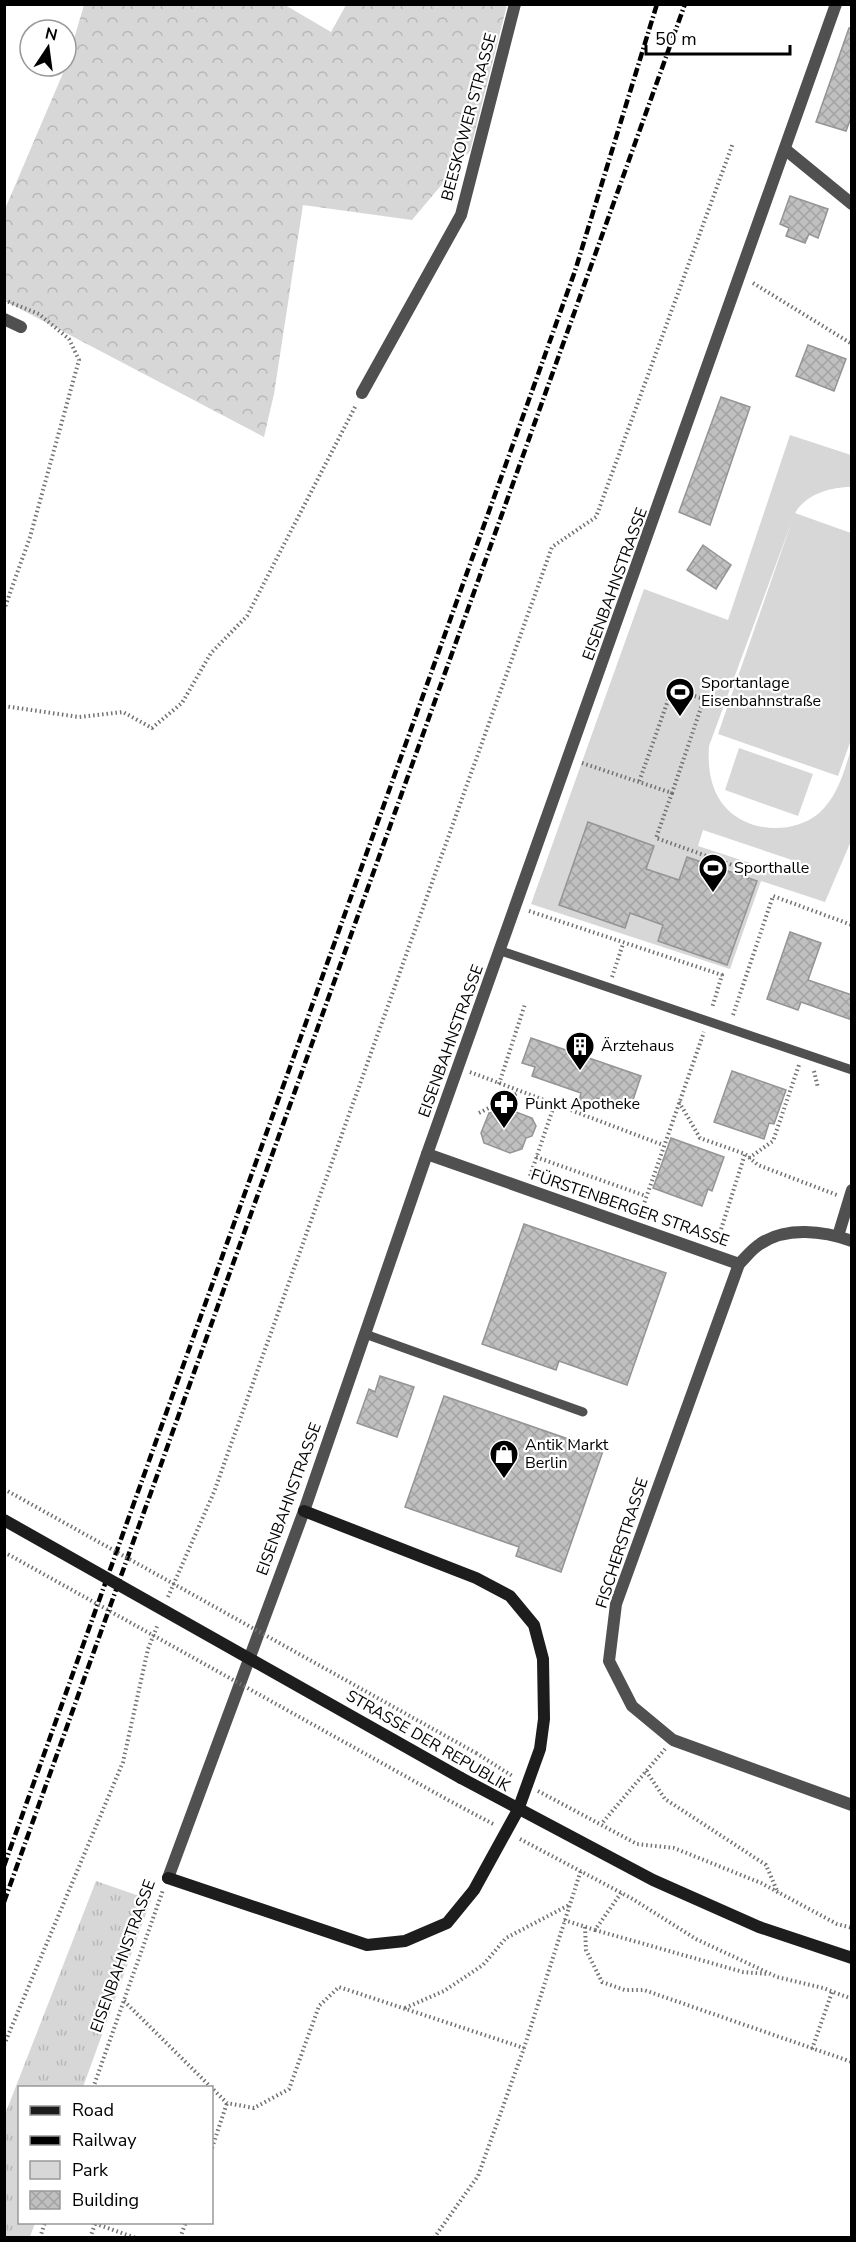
<svg xmlns="http://www.w3.org/2000/svg" width="856" height="2242" viewBox="0 0 856 2242" font-family="'Nunito Sans',sans-serif">
<style>
.grass{fill:url(#grass-tufts)}
.forest{fill:url(#forest-crowns)}
.green{fill:#d7d7d7;fill-rule:evenodd}
.building{fill:url(#building-cross-hatch);stroke:#949494;stroke-width:1.5}
.lines{fill:none;stroke-linecap:round;stroke-linejoin:round}
.path{stroke:#727272;stroke-width:4;stroke-dasharray:1.5 3;stroke-linecap:butt}
.lane{stroke:#505050;stroke-width:9}
.street{stroke:#505050;stroke-width:12}
.secondary{stroke:#1d1d1d;stroke-width:12}
.rail{stroke:#000;stroke-width:4.5;stroke-dasharray:9 3 1.5 3;stroke-linecap:butt}
.path-bridge{stroke:#727272;stroke-width:4;stroke-dasharray:1.5 3;stroke-linecap:butt}
.secondary-bridge{stroke:#1d1d1d;stroke-width:12}
.labels{text-anchor:middle;dominant-baseline:central;stroke-width:4.5;stroke-linejoin:round;paint-order:stroke}
.street-label{font-size:16px;fill:#000;stroke:#fff}
.poi-label{font-size:16px;fill:#000;stroke:#fff;text-anchor:start}
</style>
<defs>
<pattern id="grass-tufts" width="24" height="20" patternUnits="userSpaceOnUse" patternTransform="scale(1.5)"><rect width="24" height="20" fill="#d7d7d7"/><path d="M3 7l-1-3M5 7V3M7 7l1-3M15 17l-1-3M17 17v-4M19 17l1-3" fill="none" stroke="#b7b7b7"/></pattern>
<pattern id="forest-crowns" width="20" height="18" patternUnits="userSpaceOnUse" patternTransform="scale(1.5)"><rect width="20" height="18" fill="#d7d7d7"/><path d="M2 6a3 3 0 1 1 6 0M12 15a3 3 0 1 1 6 0" fill="none" stroke="#b7b7b7"/></pattern>
<pattern id="building-cross-hatch" width="8" height="8" patternUnits="userSpaceOnUse" patternTransform="scale(1.5)"><rect width="8" height="8" fill="#c0c0c0"/><path d="M0 0l8 8M0 8l8-8" fill="none" stroke="#a3a3a3"/></pattern>
</defs>
<rect width="100%" height="100%" fill="#fff"/>
<path class="grass" d="M96,1881L151,1900L83,2087L20,2088V2222L35,2223L30,2237H5L4,2117Z"/>
<path class="forest" d="M84,5H285L331,32L346,5H507L470,151L412,220L303,205L274,394L264,437L5,301V209L66,66Z"/>
<g class="green">
<path d="M790,435L851,455V487C831,487 806,494 795,513L851,533L852,737L838,776L718,734L793,518L709,746C708,763 709,779 717,795C735,831 788,838 818,814C837,798 844,772 851,749V841L825,902L761,881L730,969L531,904L644,589L728,620ZM703,830L792,860L787,875L698,846Z"/>
<path d="M739,748L813,774L798,816L725,790Z"/>
</g>
<g class="building">
<path d="M849,28H852V115L846,131L816,122Z"/>
<path d="M790,196L828,209L818,238L809,234L805,243L786,236L789,228L780,224Z"/>
<path d="M808,345L846,359L834,391L796,376Z"/>
<path d="M721,397L750,407L710,525L679,512Z"/>
<path d="M703,545L731,565L716,589L687,570Z"/>
<path d="M588,822L654,846L646,869L679,880L687,857L757,881L727,965L658,941L663,925L630,913L625,928L559,905Z"/>
<path d="M790,932L821,943L808,980L852,995V1020L801,1002L798,1010L767,999Z"/>
<path d="M531,1038L641,1076L630,1109L597,1098L594,1106L579,1101L581,1093L532,1076L535,1067L522,1063Z"/>
<path d="M732,1071L786,1090L774,1124L769,1123L764,1139L714,1122Z"/>
<path d="M508,1109L532,1118L536,1126L532,1136L526,1138L522,1149L510,1153L484,1143L481,1133L489,1113Z"/>
<path d="M671,1138L724,1157L712,1191L708,1189L702,1206L653,1188Z"/>
<path d="M524,1224L666,1273L627,1385L559,1361L556,1370L482,1344Z"/>
<path d="M380,1376L414,1387L397,1437L357,1423L369,1389L375,1392Z"/>
<path d="M444,1396L603,1451L561,1572L516,1556L519,1547L405,1507Z"/>
</g>
<g class="lines">
<g class="path">
<path d="M753,283L852,344"/>
<path d="M4,300L39,314L69,339L79,360L30,537L4,610"/>
<path d="M4,706L79,717L123,712L152,728L182,703L211,653L247,616L356,405"/>
<path d="M582,763L672,793L704,699L672,689L639,782"/>
<path d="M672,793L656,838L755,873"/>
<path d="M529,911L722,975L712,1008"/>
<path d="M612,977L623,944"/>
<path d="M733,1015L773,896L852,925"/>
<path d="M814,1071L818,1088"/>
<path d="M470,1072L663,1145"/>
<path d="M499,1084L525,1004"/>
<path d="M679,1102L700,1138L745,1154L758,1165L837,1195"/>
<path d="M479,1113L518,1093"/>
<path d="M536,1157L646,1196"/>
<path d="M749,1158L773,1141L799,1065"/>
<path d="M530,1176L554,1106"/>
<path d="M640,1215L704,1032"/>
<path d="M717,1242L745,1154"/>
<path d="M168,1597L214,1492L552,547L596,517L733,143"/>
<path d="M476,1753L514,1777"/>
<path d="M646,1771L665,1799L766,1865L778,1893"/>
<path d="M538,1791L637,1844L674,1848L761,1883L837,1924L852,1928"/>
<path d="M448,1800L495,1825"/>
<path d="M603,1822L665,1749"/>
<path d="M520,1839L631,1898L696,1939L777,1977L823,1988L852,1999"/>
<path d="M564,1920L595,1930L621,1893"/>
<path d="M585,1927L586,1950L602,1982L625,1990H644L852,2062"/>
<path d="M595,1930L743,1972L768,1974"/>
<path d="M124,2001L227,2103L254,2108L289,2089L319,2006L339,1987L524,2048"/>
<path d="M405,2008L444,1991L483,1965L506,1938L569,1905"/>
<path d="M4,2045L123,1762L148,1649L158,1624"/>
<path d="M812,2049L832,1992"/>
<path d="M93,2088L163,1890"/>
<path d="M212,2148L227,2103"/>
<path d="M91,2222L136,2238"/>
<path d="M40,2238L45,2222"/>
<path d="M90,2238L95,2224"/>
<path d="M180,2238L186,2222"/>
<path d="M434,2238L478,2176L524,2048L581,1870"/>
</g>
<g class="lane">
<path d="M501,951L852,1070"/>
<path d="M365,1334L583,1412"/>
</g>
<g class="street">
<path d="M786,150L852,204"/>
<path d="M4,319L21,327"/>
<path d="M362,393L461,215L515,4"/>
<path d="M427,1154L739,1264C746,1257 752,1249 760,1244C786,1226 824,1231 852,1241"/>
<path d="M838,1236L852,1190"/>
<path d="M739,1264L616,1604L609,1661L632,1706L673,1740L852,1805"/>
<path d="M168,1878L304,1511L427,1154L836,4"/>
</g>
<g class="secondary">
<path d="M461,1778L653,1880L759,1927L852,1958"/>
<path d="M168,1878L367,1945L405,1941L447,1923L474,1890L518,1810L540,1749L544,1719L543,1659L534,1625L510,1596L476,1578L304,1511"/>
</g>
<g class="rail">
<path d="M4,1866L575,271L657,4"/>
<path d="M4,1902L685,4"/>
</g>
<g class="path-bridge">
<path d="M4,1489L476,1753"/>
<path d="M4,1552L448,1800"/>
</g>
<path class="secondary-bridge" d="M4,1520L461,1778"/>
</g>
<defs>
<g id="stadium-pin" transform="scale(1.5)"><path d="M0 17L-7.5 6A9.5 9.5 0 1 1 7.5 6Z" fill="#000" stroke="#fff"/><path d="M0-5a6.5 5 0 1 0 0 10a6.5 5 0 1 0 0-10ZM-3.5-1.8h7v3.6h-7Z" fill="#fff"/></g>
<g id="building-pin" transform="scale(1.5)"><path d="M0 17L-7.5 6A9.5 9.5 0 1 1 7.5 6Z" fill="#000" stroke="#fff"/><path d="M-4-6H4V6H1V3H-1V6H-4ZM-2.5-4.3h1.7v1.8h-1.7ZM.8-4.3h1.7v1.8H.8ZM-2.5-1h1.7V.8h-1.7ZM.8-1h1.7V.8H.8Z" fill="#fff"/></g>
<g id="pharmacy-pin" transform="scale(1.5)"><path d="M0 17L-7.5 6A9.5 9.5 0 1 1 7.5 6Z" fill="#000" stroke="#fff"/><path d="M-2-6h4v4h4v4h-4v4h-4v-4h-4v-4h4Z" fill="#fff"/></g>
<g id="shop-pin" transform="scale(1.5)"><path d="M0 17L-7.5 6A9.5 9.5 0 1 1 7.5 6Z" fill="#000" stroke="#fff"/><path d="M-5-2.5h2.3a2.7 3.5 0 0 1 5.4 0H5L5.5 6h-11ZM-1.5-2.5h3a1.5 2.3 0 0 0-3 0Z" fill="#fff"/></g>
</defs>
<g fill-rule="evenodd">
<use href="#stadium-pin" x="680" y="692"/>
<use href="#stadium-pin" x="713" y="868"/>
<use href="#building-pin" x="580" y="1046"/>
<use href="#pharmacy-pin" x="504" y="1104"/>
<use href="#shop-pin" x="504" y="1454"/>
</g>
<g class="labels">
<g class="street-label">
<text transform="translate(469 117) rotate(-75)">BEESKOWER STRASSE</text>
<text transform="translate(615 584) rotate(-70)">EISENBAHNSTRASSE</text>
<text transform="translate(451 1041) rotate(-70)">EISENBAHNSTRASSE</text>
<text transform="translate(630 1208) rotate(19)">FÜRSTENBERGER STRASSE</text>
<text transform="translate(289 1499) rotate(-70)">EISENBAHNSTRASSE</text>
<text transform="translate(622 1543) rotate(-72)">FISCHERSTRASSE</text>
<text transform="translate(428 1741) rotate(30)">STRASSE DER REPUBLIK</text>
<text transform="translate(123 1956) rotate(-70)">EISENBAHNSTRASSE</text>
</g>
<g class="poi-label">
<text x="701" y="683">Sportanlage<tspan x="701" dy="18">Eisenbahnstraße</tspan></text>
<text x="734" y="868">Sporthalle</text>
<text x="601" y="1046">Ärztehaus</text>
<text x="525" y="1104">Punkt Apotheke</text>
<text x="525" y="1445">Antik Markt<tspan x="525" dy="18">Berlin</tspan></text>
</g>
</g>
<rect width="856" height="2242" fill="none" stroke="#000000" stroke-width="12"/>
<rect x="18" y="2086" width="195" height="138" fill="#ffffff" stroke="#999999" stroke-width="1.5"/>
<rect x="30" y="2106" width="30" height="9" fill="#1d1d1d" stroke="#999999" stroke-width="1.5"/>
<text x="72" y="2116" font-size="18" fill="#000000">Road</text>
<rect x="30" y="2136" width="30" height="9" fill="#000000" stroke="#999999" stroke-width="1.5"/>
<text x="72" y="2146" font-size="18" fill="#000000">Railway</text>
<rect x="30" y="2161" width="30" height="18" fill="#d7d7d7" stroke="#999999" stroke-width="1.5"/>
<text x="72" y="2176" font-size="18" fill="#000000">Park</text>
<rect x="30" y="2191" width="30" height="18" fill="url(#building-cross-hatch)" stroke="#999999" stroke-width="1.5"/>
<text x="72" y="2206" font-size="18" fill="#000000">Building</text>
<g transform="translate(48 48) rotate(13)"><circle r="28" fill="#ffffff" stroke="#999999" stroke-width="1.5"/>
<path d="M0-4.5L10 22L0 15L-10 22Z" fill="#000000"/>
<text y="-9" font-size="16" font-weight="bold" text-anchor="middle" fill="#000000">N</text>
</g>
<path d="M646 45v9h144v-9" fill="none" stroke="#000000" stroke-width="3"/>
<text x="655" y="45" font-size="18" fill="#000000" stroke="#ffffff" stroke-width="4.5" paint-order="stroke">50 m</text>
</svg>
